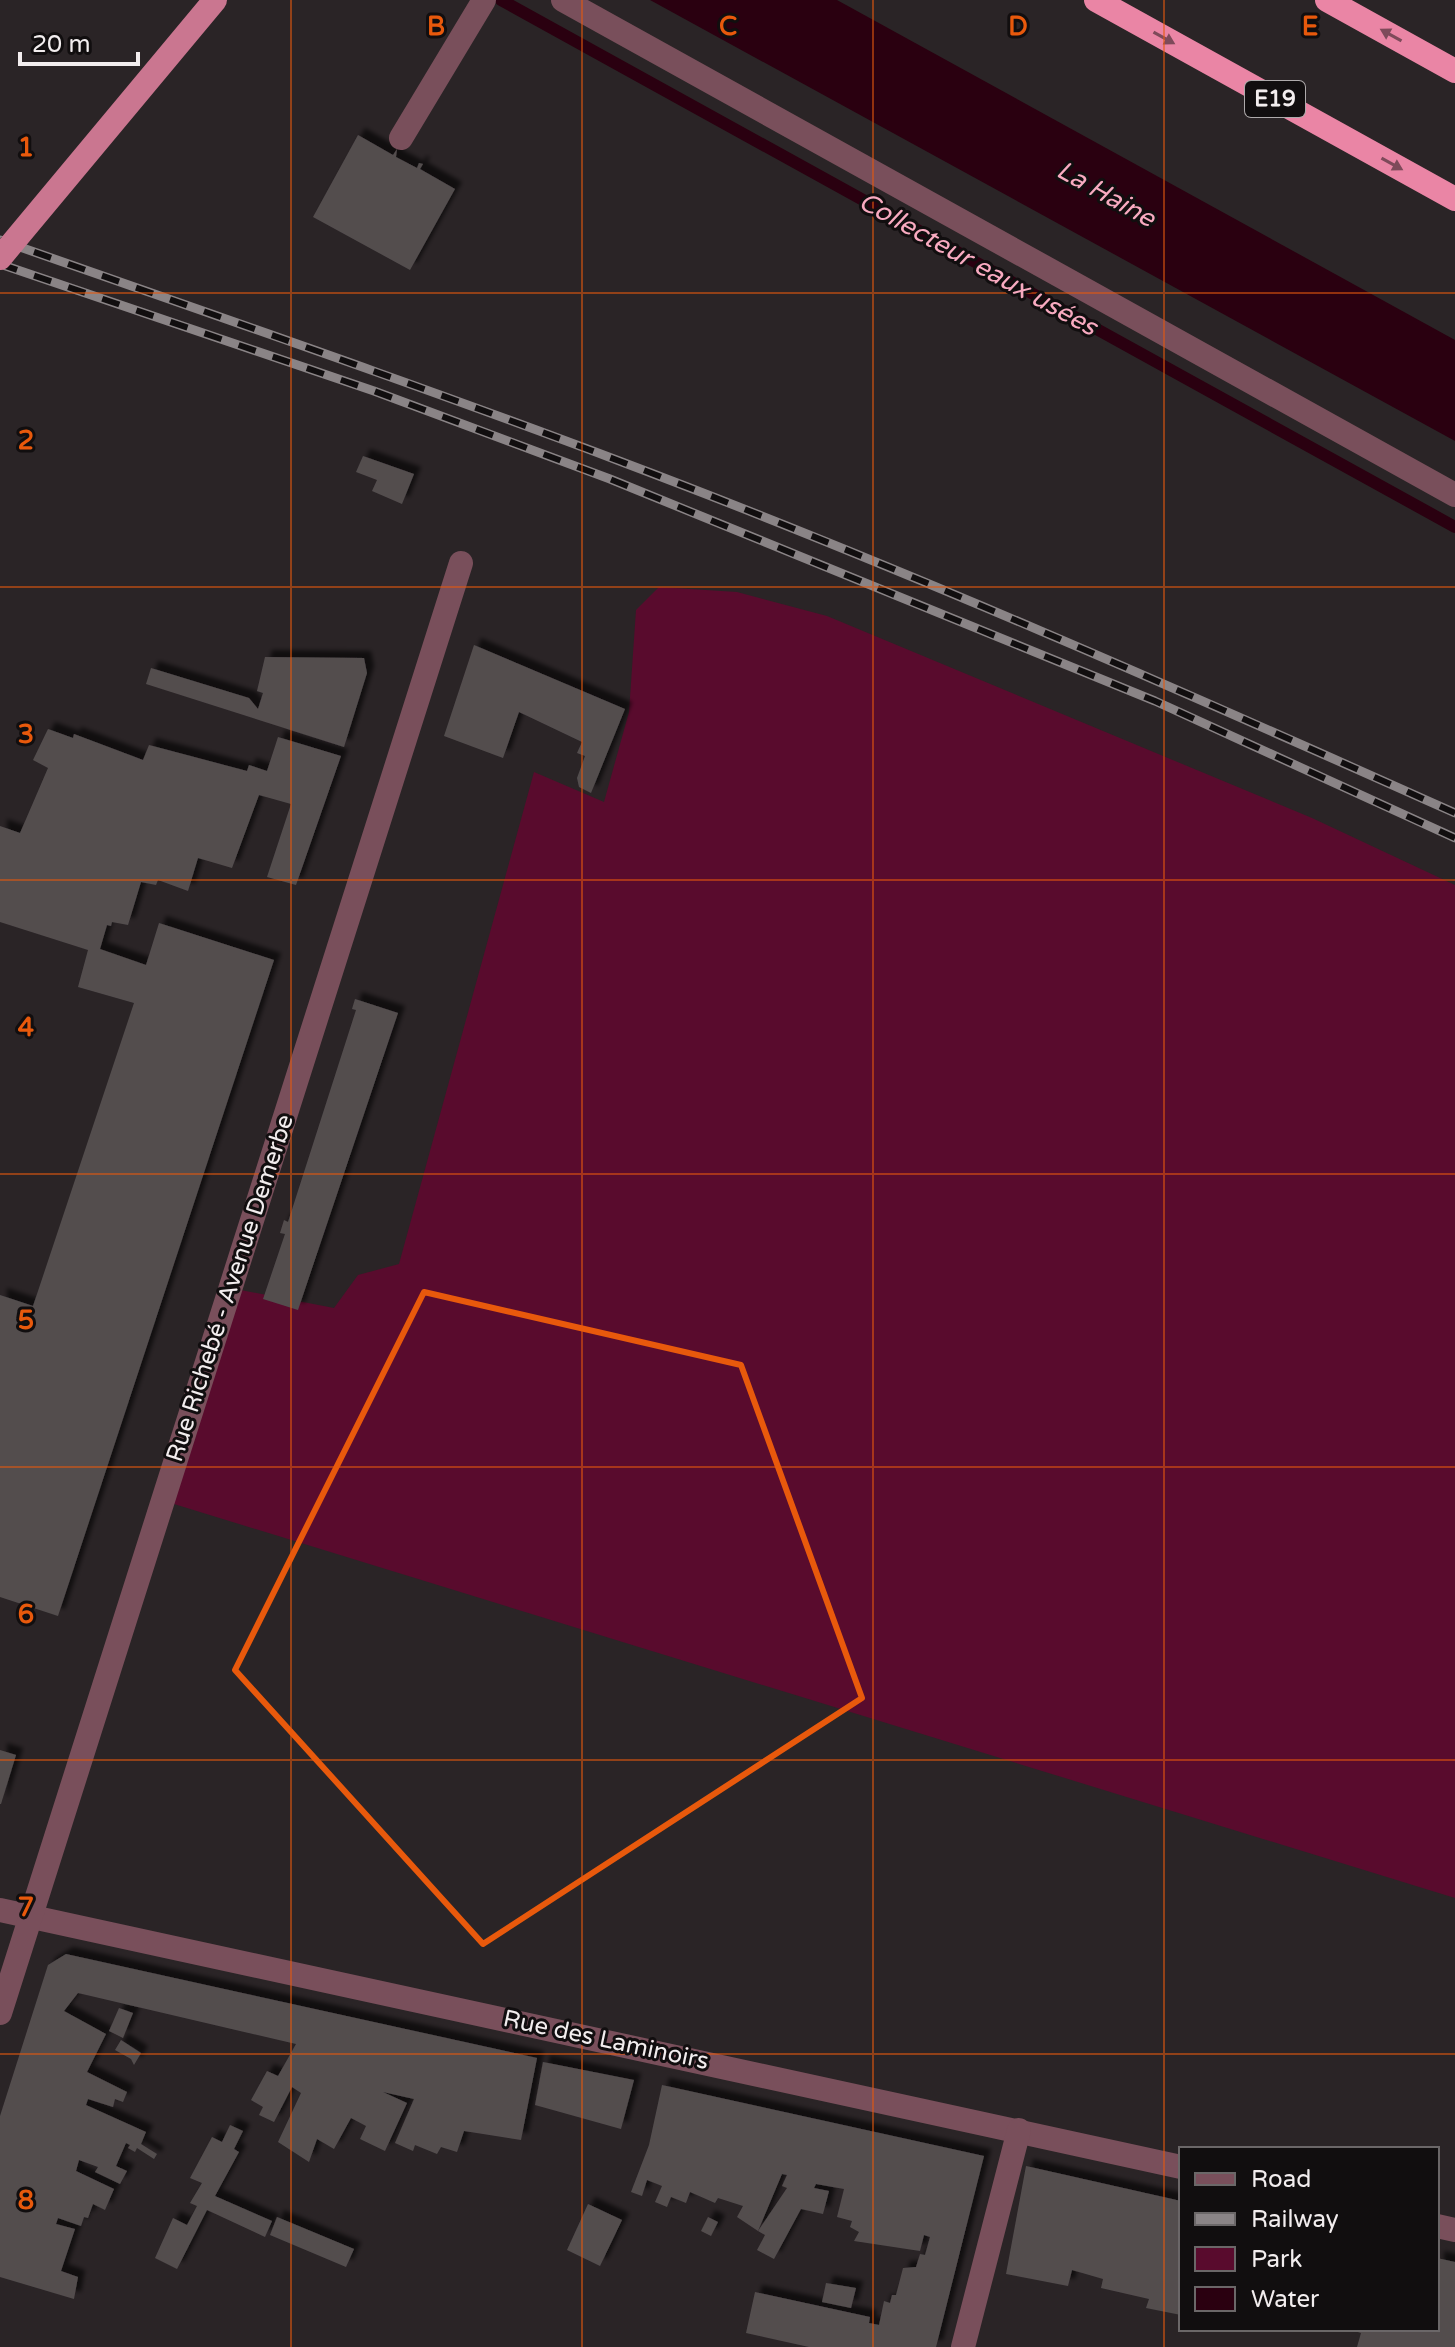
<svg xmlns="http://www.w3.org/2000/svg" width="1455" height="2347" viewBox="0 0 1455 2347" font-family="'Varela Round',sans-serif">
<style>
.green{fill:#590b2d}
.water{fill:#2a0010}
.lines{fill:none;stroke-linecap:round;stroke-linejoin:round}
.stream{stroke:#2a0010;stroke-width:12}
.building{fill:#534d4e;filter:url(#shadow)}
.minor{stroke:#794f5b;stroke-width:24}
.highway{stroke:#ea85a5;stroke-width:24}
.rail-casing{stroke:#8a8486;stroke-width:9}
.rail{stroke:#110e0f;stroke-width:6;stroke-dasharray:18;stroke-linecap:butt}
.major-bridge{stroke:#ca7690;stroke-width:24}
.oneway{fill:#7e4a5a}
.marked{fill:none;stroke:#e8590c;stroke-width:6;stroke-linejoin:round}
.grid{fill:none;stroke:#e8590c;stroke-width:2;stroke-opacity:0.55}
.labels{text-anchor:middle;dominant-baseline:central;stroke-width:6;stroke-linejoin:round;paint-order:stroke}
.shield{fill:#110e0f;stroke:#aeaaab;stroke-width:2}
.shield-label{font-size:22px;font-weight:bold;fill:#f2edee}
.street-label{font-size:24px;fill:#f2edee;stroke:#110e0f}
.water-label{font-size:26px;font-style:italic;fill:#f8aac0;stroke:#110e0f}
.grid-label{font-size:26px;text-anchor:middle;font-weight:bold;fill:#e8590c;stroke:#110e0f;stroke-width:6;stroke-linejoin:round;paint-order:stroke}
</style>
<defs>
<filter id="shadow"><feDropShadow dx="7" dy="-7" stdDeviation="2" flood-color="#0009"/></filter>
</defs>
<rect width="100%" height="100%" fill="#2a2426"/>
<path class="green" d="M659,587L737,592L827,616L1312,818L1455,885V1898L161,1500L230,1288L334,1308L358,1275L399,1264L534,772L604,802L629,712L636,610Z"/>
<path class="water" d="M650,0H837L1455,340V441Z"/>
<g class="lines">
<path class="stream" d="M501,0L1455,527"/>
</g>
<g class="building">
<path d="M358,135L393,155L397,149L396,157L417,168L419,163L423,164L420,169L455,189L410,270L313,217Z"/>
<path d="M363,456L414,474L402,504L372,491L377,480L356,472Z"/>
<path d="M474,645L625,709L591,793L579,787L577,778L585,756L577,753L582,742L519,712L503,758L444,736Z"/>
<path d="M265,657L364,658L367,673L344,747L146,684L151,668L249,698L258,709L263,693L257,691Z"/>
<path d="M48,729L73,738L74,734L143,760L149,745L247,771L249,765L267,771L278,737L341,756L296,885L267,877L291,804L259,795L232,868L198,858L188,891L158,880L156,885L141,882L128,925L112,922L111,926L107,925L100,949L146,965L159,923L274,960L58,1616L0,1597V1295L33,1306L134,1003L78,987L88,950L0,922V826L20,833L48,768L33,760Z"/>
<path d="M355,999L398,1013L298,1310L263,1299L285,1234L280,1233L284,1220L288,1222L356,1010L352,1009Z"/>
<path d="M0,1750L16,1755L1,1804H0Z"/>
<path d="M66,1954L537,2058L521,2140L464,2131L457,2152L441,2147L437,2154L415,2145L413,2151L395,2143L414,2099L383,2092L407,2103L385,2151L360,2139L366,2126L351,2118L334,2149L317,2139L309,2162L278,2142L301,2093L292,2087L274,2122L259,2115L263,2107L251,2100L267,2071L278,2076L296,2044L78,1993L64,2011L106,2034L87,2072L127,2092L123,2102L115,2099L113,2107L88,2099L86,2105L146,2132L141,2144L157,2154L154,2159L137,2148L135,2152L128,2148L130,2145L126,2143L116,2166L127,2171L120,2184L95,2172L98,2167L79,2160L76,2171L114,2189L105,2210L93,2204L88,2218L84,2217L81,2226L58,2218L56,2224L75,2229L61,2271L78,2277L74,2299L0,2277V2116L48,1965Z"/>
<path d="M119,2008L133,2013L123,2038L109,2031Z"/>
<path d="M121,2040L141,2053L134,2065L131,2059L115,2050Z"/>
<path d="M543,2062L634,2080L621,2129L535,2105Z"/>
<path d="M662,2085L984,2156L936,2347H809L746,2333L755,2292L870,2317L869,2323L879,2325L884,2301L890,2303L892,2295H896L903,2268L916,2267L920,2254L925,2255L930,2237L924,2235L920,2251L854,2241L859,2232L850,2227L852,2221L837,2217L844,2189L816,2184L814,2188L829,2191L823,2214L801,2209L774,2259L757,2250L765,2235L758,2231L787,2188L782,2186L787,2175L782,2174L758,2231L737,2217L743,2206L718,2198L715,2203L690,2192L686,2203L671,2197L667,2207L655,2202L662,2186L647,2180L642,2196L631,2192L649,2145Z"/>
<path d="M230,2125L243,2131L234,2149L239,2152L215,2196L272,2221L265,2237L207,2210L177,2269L155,2258L173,2218L187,2225L197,2206L190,2203L202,2183L190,2178L212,2137L222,2142Z"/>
<path d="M1026,2166L1181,2201V2315L1146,2308L1149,2299L1101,2288L1103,2279L1072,2270L1068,2286L1006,2274Z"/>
<path d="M588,2204L622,2220L600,2266L567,2250Z"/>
<path d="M277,2217L354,2249L346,2267L270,2235Z"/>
<path d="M708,2217L718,2222L711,2236L701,2231Z"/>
<path d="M1437,2258L1455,2262V2347H1357L1361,2333L1348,2329H1437Z"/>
<path d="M826,2283L856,2288L851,2308L822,2302Z"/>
</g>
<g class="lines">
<g class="minor">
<path d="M563,0L1455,495"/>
<path d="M401,138L484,0"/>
<path d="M0,1910L1181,2167"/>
<path d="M0,2013L461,563"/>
<path d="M1437,2226L1455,2230"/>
<path d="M963,2347L1019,2130"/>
</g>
<g class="highway">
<path d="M1096,0L1455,199"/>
<path d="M1327,0L1455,71"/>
</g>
<g class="rail-casing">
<g id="rail">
<path d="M0,240C208,313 416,384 622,462C904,568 1180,690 1455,813"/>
<path d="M0,264L374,391L610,479L1155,701L1455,838"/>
</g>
</g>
<use href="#rail" class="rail"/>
<path class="major-bridge" d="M0,258L215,0"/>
</g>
<defs><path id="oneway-solid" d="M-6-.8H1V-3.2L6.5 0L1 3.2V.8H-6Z" transform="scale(2)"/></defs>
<g class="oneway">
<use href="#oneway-solid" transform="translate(1391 35) rotate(-151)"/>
<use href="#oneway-solid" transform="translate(1164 38) rotate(29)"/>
<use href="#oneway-solid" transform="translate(1392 164) rotate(29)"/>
</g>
<path class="marked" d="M424,1292L741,1365L862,1698L483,1944L235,1670Z"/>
<path class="grid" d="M291,0V2347M582,0V2347M873,0V2347M1164,0V2347M0,293H1455M0,587H1455M0,880H1455M0,1174H1455M0,1467H1455M0,1760H1455M0,2054H1455"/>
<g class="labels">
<rect class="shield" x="1245" y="81" width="60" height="36" rx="6"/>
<g class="shield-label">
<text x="1275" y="99">E19</text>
</g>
<g class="street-label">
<text transform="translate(230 1288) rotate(-72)">Rue Richebé - Avenue Demerbe</text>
<text transform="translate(606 2040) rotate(12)">Rue des Laminoirs</text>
</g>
<g class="water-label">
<text transform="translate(1106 194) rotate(29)">La Haine</text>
<text transform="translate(978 264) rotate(29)">Collecteur eaux usées</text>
</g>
</g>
<g class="grid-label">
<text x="436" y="35">B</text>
<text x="728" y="35">C</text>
<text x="1018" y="35">D</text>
<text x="1310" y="35">E</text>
<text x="26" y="156">1</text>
<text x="26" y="449">2</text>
<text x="26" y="743">3</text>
<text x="26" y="1036">4</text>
<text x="26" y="1329">5</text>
<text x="26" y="1623">6</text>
<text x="26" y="1916">7</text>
<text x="26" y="2209">8</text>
</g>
<rect x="1179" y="2147" width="260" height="184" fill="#110e0f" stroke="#6b6768" stroke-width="2"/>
<rect x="1195" y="2173" width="40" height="12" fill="#794f5b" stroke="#6b6768" stroke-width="2"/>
<text x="1251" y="2187" font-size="24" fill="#f2edee">Road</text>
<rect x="1195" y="2213" width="40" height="12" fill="#8a8486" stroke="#6b6768" stroke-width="2"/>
<text x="1251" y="2227" font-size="24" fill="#f2edee">Railway</text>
<rect x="1195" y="2247" width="40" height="24" fill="#590b2d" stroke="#6b6768" stroke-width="2"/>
<text x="1251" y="2267" font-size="24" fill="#f2edee">Park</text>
<rect x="1195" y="2287" width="40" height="24" fill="#2a0010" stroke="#6b6768" stroke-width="2"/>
<text x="1251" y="2307" font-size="24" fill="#f2edee">Water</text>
<path d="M20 52v12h118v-12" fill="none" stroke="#f2edee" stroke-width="4"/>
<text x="32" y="52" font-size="24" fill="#f2edee" stroke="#110e0f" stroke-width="6" paint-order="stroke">20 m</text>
</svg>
